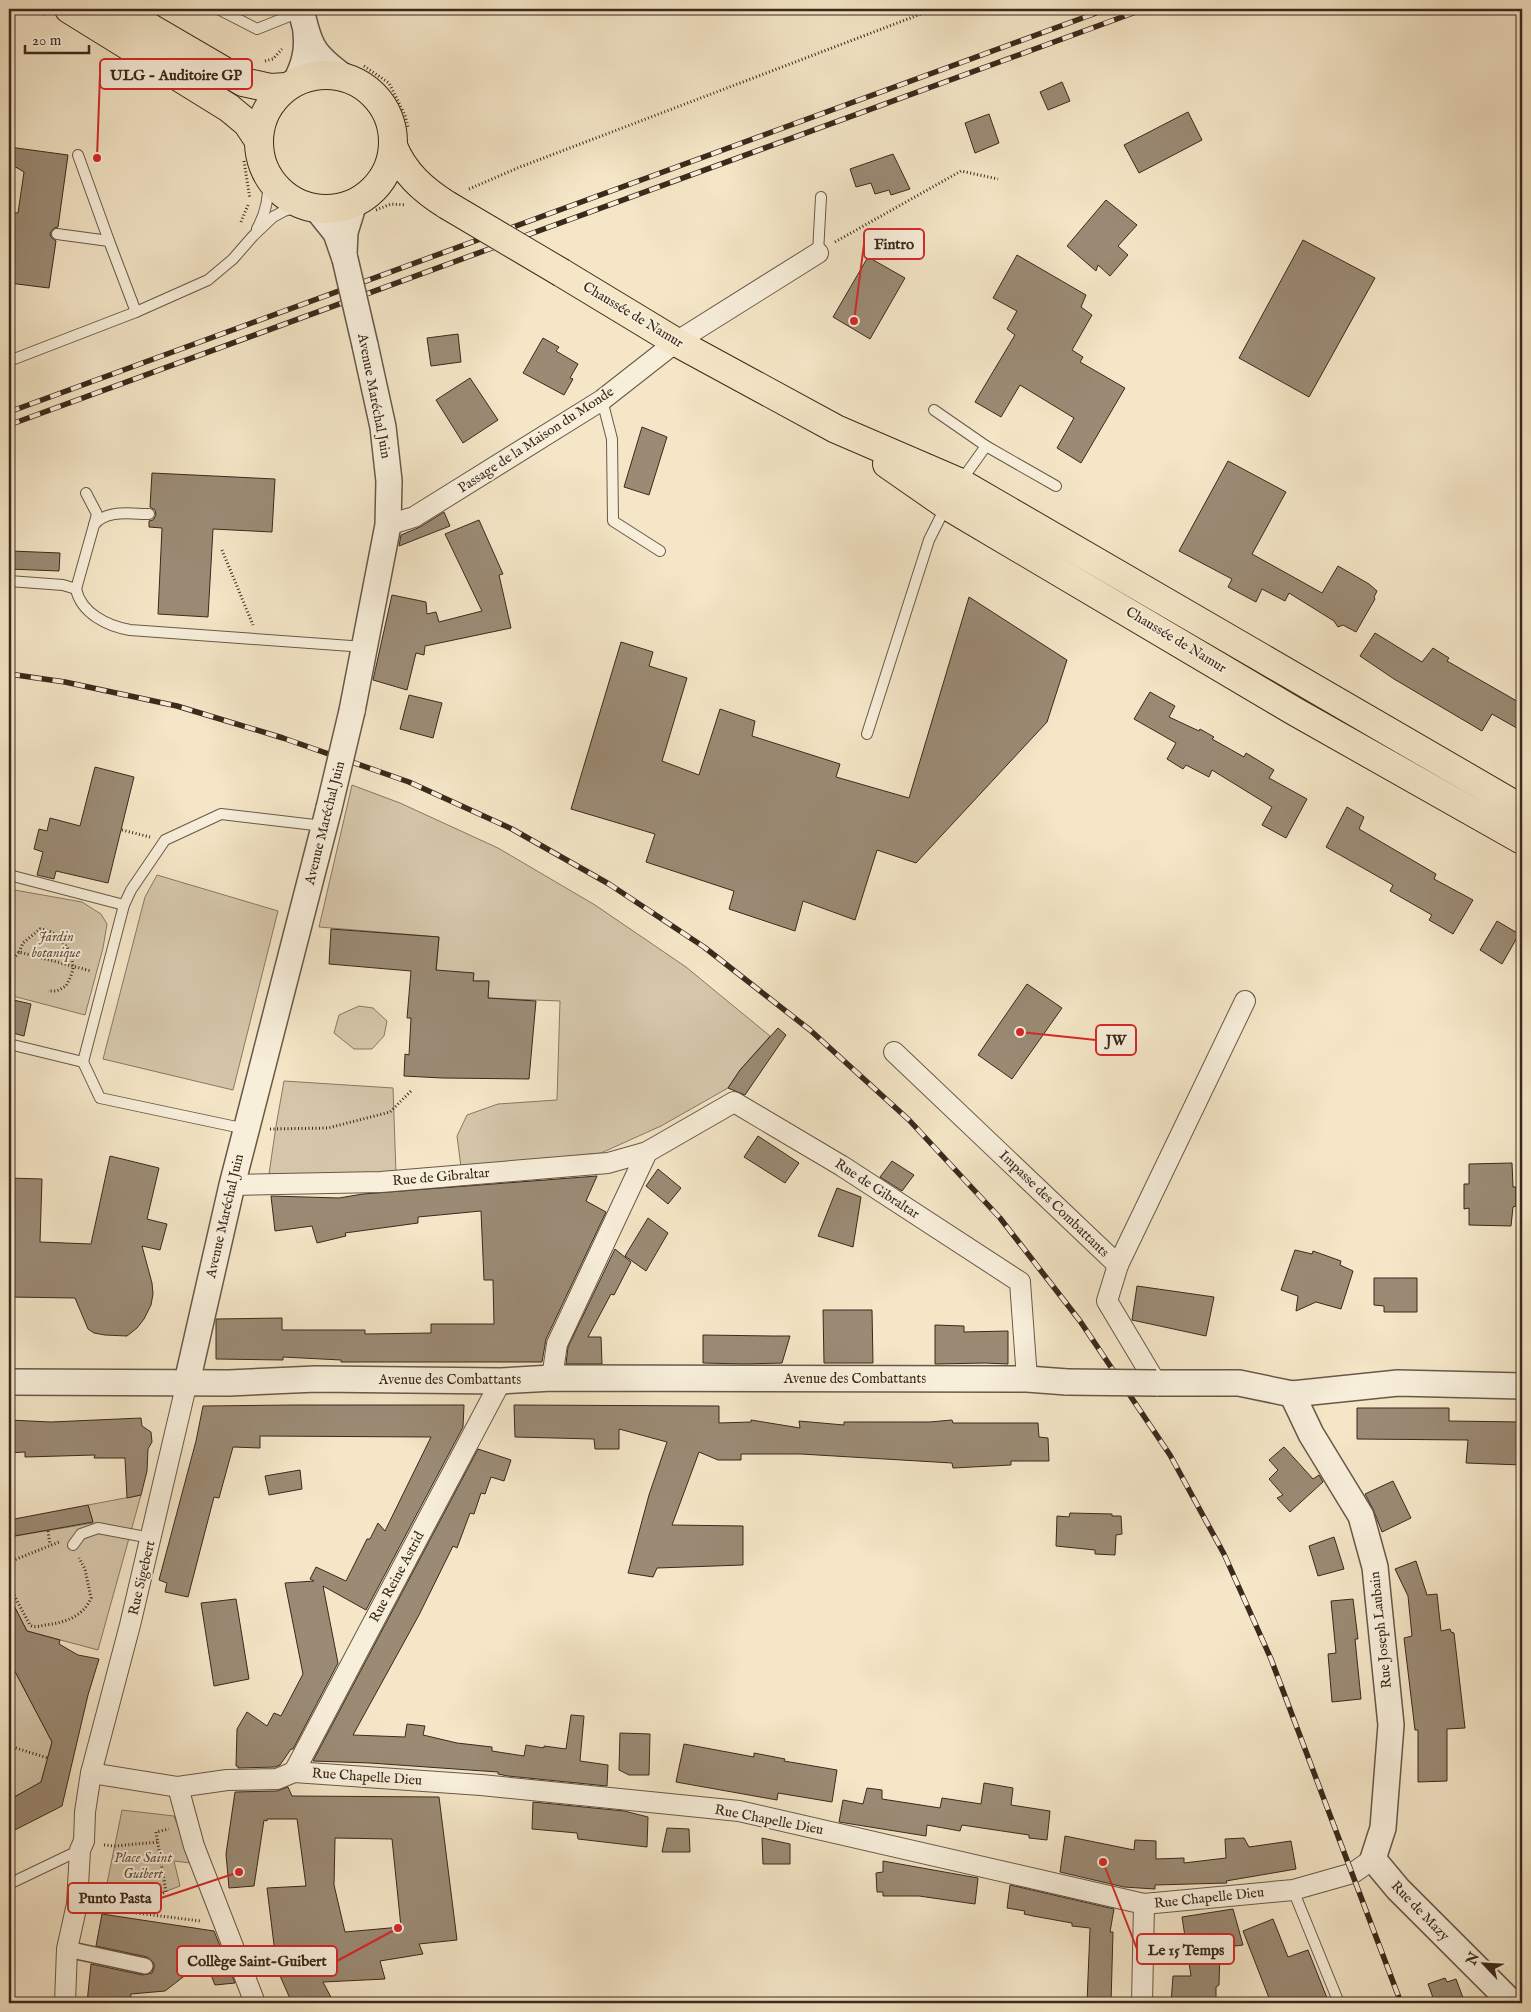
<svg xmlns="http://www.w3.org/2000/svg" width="1531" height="2012" viewBox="0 0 1531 2012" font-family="'IM FELL English',serif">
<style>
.green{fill:#d5c6aa;stroke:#887863}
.building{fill:#9b8b75;stroke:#3b291c;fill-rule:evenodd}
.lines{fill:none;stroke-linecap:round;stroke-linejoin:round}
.service-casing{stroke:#695847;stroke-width:12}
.pedestrian-casing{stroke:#695847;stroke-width:18}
.minor-casing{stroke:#695847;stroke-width:22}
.tertiary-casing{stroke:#695847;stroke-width:28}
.primary-casing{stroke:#3b291c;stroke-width:30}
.path{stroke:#3b291c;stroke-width:3;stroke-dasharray:1 2.5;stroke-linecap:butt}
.service{stroke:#f8efdb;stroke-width:10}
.pedestrian{stroke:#f8efdb;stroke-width:15}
.minor{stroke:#f8efdb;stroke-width:20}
.tertiary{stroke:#f8efdb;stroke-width:25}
.primary{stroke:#f4e6c7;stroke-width:28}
.rail-casing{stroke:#3b291c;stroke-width:5.5}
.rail{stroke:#f8efdb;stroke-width:4;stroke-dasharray:11;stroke-linecap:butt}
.tertiary-bridge-casing{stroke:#695847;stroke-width:28;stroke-linecap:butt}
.primary-bridge-casing{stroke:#3b291c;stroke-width:30;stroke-linecap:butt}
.tertiary-bridge{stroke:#f8efdb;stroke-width:25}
.primary-bridge{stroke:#f4e6c7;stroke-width:28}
.labels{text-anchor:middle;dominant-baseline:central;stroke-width:4;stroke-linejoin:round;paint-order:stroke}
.street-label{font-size:14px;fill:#3b291c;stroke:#f8efdb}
.park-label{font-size:14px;font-style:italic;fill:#625040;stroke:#f8efdb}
.leader{fill:none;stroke:#d62828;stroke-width:2}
.callout-dot{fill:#d62828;stroke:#f8efdb;stroke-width:2}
.callout{fill:#f8efdb;stroke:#d62828;stroke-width:2}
.callout-label{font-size:15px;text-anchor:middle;font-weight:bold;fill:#3b291c}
</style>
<rect width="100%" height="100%" fill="#f4e6c7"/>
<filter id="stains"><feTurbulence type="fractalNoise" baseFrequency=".004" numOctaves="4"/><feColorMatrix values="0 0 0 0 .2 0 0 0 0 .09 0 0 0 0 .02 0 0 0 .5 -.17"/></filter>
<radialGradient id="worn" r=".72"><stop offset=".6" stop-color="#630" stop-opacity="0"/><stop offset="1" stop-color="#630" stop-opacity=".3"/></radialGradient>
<g class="green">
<path d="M352,785L400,803L498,848L595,905L686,967L770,1036L740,1070L728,1088L661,1126L601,1153L461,1167L457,1136L467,1115L498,1104L557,1100L560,1001L488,998L489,981H473V973H436L439,937L319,927Z"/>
<path d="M157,875L278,911L233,1090L103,1059L145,897Z"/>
<path d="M9,889L82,902L101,914L107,924L103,948L85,1015L9,995Z"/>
<path d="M359,1006L373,1008L387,1021L384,1036L372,1049H354L334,1033L339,1015Z"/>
<path d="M284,1081L393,1088L396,1173L269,1174L276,1126Z"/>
<path d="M141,1495L98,1650L27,1631L9,1596V1537L93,1523L88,1505Z"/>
<path d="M9,1660L52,1742L41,1782L9,1800Z"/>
<path d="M122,1810L174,1816L191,1863L174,1861L180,1886L116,1910L102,1908Z"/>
</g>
<g class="building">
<path d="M1062,82L1070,101L1048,110L1040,92Z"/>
<path d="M1188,112L1202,140L1139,173L1124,145Z"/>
<path d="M989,114L999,143L975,153L965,123Z"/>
<path d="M9,147L68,155L58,227L54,228L50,233L51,237L56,241L49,288L9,283V212L18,213L24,172L9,163Z"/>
<path d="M893,154L910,189L891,195L889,190L875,194L871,183L856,187L850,169Z"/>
<path d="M1106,200L1137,225L1118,246L1128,255L1110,276L1098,265L1096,271L1067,246Z"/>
<path d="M1303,240L1375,278L1309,397L1239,358Z"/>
<path d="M1017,255L1086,295L1081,307L1092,315L1072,350L1083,357L1080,362L1125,388L1081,463L1057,448L1074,418L1020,385L1001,417L975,402L1015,335L1007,329L1017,311L993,298Z"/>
<path d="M868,257L905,278L870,339L833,317Z"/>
<path d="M458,334L461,362L431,366L427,338Z"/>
<path d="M543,338L559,347L556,351L578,364L570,378L573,379L564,395L523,373Z"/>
<path d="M470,378L498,420L463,443L436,400Z"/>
<path d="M642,427L667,437L649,495L624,487Z"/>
<path d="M1228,461L1286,492L1252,554L1322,593L1338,566L1369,584L1377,591L1374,597L1375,599L1356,632L1343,625L1338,627L1334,621L1289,593L1285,601L1262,589L1256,602L1228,587L1232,579L1179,551Z"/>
<path d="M152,473L275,479L272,532L213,529L208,617L158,614L162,528L149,527V521L153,520L156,515L155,510L150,507Z"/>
<path d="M444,512L450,526L399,546L401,535L420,527Z"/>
<path d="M479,520L503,574L499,575L511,628L425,646L424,655L416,653L407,690L373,680L392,595L426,602L427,614L436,612L439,622L482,611L445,534Z"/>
<path d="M11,551L60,553L59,571L9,569Z"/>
<path d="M969,597L1067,660L1047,722L916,863L877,850L855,920L803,901L795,931L729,909L734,891L646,862L655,834L571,809L621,642L653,652L649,666L687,678L662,761L699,775L720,709L755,721L752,736L840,764L836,777L909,798Z"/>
<path d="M1375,633L1422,662L1433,648L1449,658L1447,661L1522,704V731L1492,714L1482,731L1394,679L1360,656Z"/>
<path d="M1150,692L1175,706L1169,717L1199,731L1200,729L1214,737L1212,739L1244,757L1246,753L1274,770L1269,778L1307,799L1286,838L1262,825L1272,807L1212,770L1209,777L1186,765L1183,769L1167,759L1176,743L1134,719Z"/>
<path d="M409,695L442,703L433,738L400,729Z"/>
<path d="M95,767L134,777L108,883L56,871L54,879L37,875L43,852L34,849L39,829L47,831L50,818L80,826Z"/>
<path d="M1347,807L1364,817L1359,829L1436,874L1434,879L1473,900L1453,934L1429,920L1432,915L1390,891L1393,885L1326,847Z"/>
<path d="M1497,921L1519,934L1502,964L1480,950Z"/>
<path d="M331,929L439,937L436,970L474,973L473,981H489L488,998L536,1001L529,1079L442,1078L404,1076L405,1054L409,1055L411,1018H407L411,971L329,964Z"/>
<path d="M1027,984L1062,1008L1012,1079L978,1055Z"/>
<path d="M9,999L31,1004L24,1036L9,1032Z"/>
<path d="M778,1028L786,1035L745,1095L728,1088L740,1070Z"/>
<path d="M758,1136L799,1163L785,1183L744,1157Z"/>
<path d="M110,1156L159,1168L147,1219L167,1224L160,1250L142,1246L152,1283L153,1294L151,1305L144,1319L137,1328L127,1336L105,1335L94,1333L88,1329L75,1298L9,1297V1178L42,1179L40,1242L91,1244Z"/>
<path d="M892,1161L914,1175L902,1191L880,1177Z"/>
<path d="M1512,1163L1513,1187H1516V1206L1513,1207L1511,1226L1469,1225V1208L1464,1209V1184H1469V1164Z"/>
<path d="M658,1169L681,1188L668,1204L646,1186Z"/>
<path d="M597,1176L586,1201L606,1212L546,1339L542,1362H341V1360L283,1357V1360L216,1359V1319L282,1318V1330H365V1334L431,1333V1324H494L493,1280H484L481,1211L418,1217V1223L345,1233L346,1236L317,1243L312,1226L275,1231L271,1196L339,1198L363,1194Z"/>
<path d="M837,1188L861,1197L853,1247L818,1236Z"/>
<path d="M648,1218L668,1233L646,1271L625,1256Z"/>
<path d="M615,1249L631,1262L614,1295L611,1294L588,1337H601L602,1364H566L568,1347Z"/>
<path d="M1295,1250L1312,1254L1313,1251L1341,1261L1340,1265L1353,1271L1341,1309L1316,1302L1296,1311L1298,1296L1281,1290Z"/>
<path d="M1374,1278H1417V1312H1384V1306L1374,1305Z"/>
<path d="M1137,1286L1214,1297L1206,1336L1132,1320Z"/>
<path d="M823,1310H872L873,1363H824Z"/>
<path d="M935,1325L964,1326V1332L1008,1331V1364L985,1363L935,1364Z"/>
<path d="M703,1335L772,1336H790L782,1363L745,1364L703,1363Z"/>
<path d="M293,1405H464L463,1427L366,1610L323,1586L338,1663L293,1749H291L280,1765L275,1767L238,1768V1766H236L237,1729L247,1712L267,1726L274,1713L281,1716L303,1674L285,1583L314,1581L310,1579L316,1567L346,1581L367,1539H370L378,1523L385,1531L431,1437L260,1436V1448L233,1447L219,1498L214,1497L188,1597L165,1592L167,1583L159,1580L196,1441L203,1406Z"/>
<path d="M514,1405L719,1406V1423L751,1422V1420L800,1428L799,1421L844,1425V1422H930L952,1420L953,1423H1038L1039,1437L1048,1438L1049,1461H1011V1465L953,1468L952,1463L801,1454H741V1460H718L699,1452L672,1525L743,1526V1565L657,1568L653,1577L628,1573L649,1495L667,1442L619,1429V1449H595L594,1439L515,1437Z"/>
<path d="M1357,1408H1449V1421L1522,1422V1465L1466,1463L1468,1440L1357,1439Z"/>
<path d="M141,1418L142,1426L151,1432L152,1442L148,1449L147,1471L141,1495L127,1498L125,1458H94L95,1455L25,1457V1452L9,1453V1420L51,1422Z"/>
<path d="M1284,1447L1313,1479L1319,1475L1323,1482L1290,1512L1277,1498L1283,1495L1269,1479L1278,1470L1269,1460Z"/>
<path d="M478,1449L511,1460L504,1481L491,1477L485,1494L481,1493L474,1514L470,1513L457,1548L453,1546L419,1615L353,1735L405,1737L407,1724L425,1726L423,1735L457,1743L492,1747V1751L524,1756L526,1745L544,1748V1746L566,1749L571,1715L584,1716L580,1761L608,1765L607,1786L508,1776L498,1774V1772L370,1763L313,1761Z"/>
<path d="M300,1470L302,1489L269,1495L265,1476Z"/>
<path d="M1393,1481L1411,1518L1382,1532L1373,1509L1365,1494Z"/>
<path d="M88,1505L93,1522L9,1537V1520Z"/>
<path d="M1070,1513L1112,1514V1516H1121L1122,1534L1116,1535L1115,1555L1095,1554V1550L1056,1546L1057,1516L1069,1517Z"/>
<path d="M1334,1537L1344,1569L1318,1576L1309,1546Z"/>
<path d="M1416,1561L1427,1595L1437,1594L1441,1631L1450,1629L1451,1632L1454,1633L1465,1728L1447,1729V1781L1418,1782V1730H1415L1404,1638L1412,1636L1408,1596L1395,1569Z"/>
<path d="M9,1596L27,1631L60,1640L59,1644L78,1655L99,1659L88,1695L62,1806L9,1833V1800L41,1782L52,1742L9,1660Z"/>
<path d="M236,1599L249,1679L214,1686L201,1603Z"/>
<path d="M1353,1599L1358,1639H1355L1361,1699L1332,1702L1328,1654L1336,1653L1331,1601Z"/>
<path d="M620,1733L650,1734L649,1775H629L619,1770Z"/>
<path d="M684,1744L754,1757V1753L785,1759L784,1761L837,1770L832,1802L778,1793L777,1800L676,1782Z"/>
<path d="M984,1783L1013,1788L1011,1805L1050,1811L1047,1840L1029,1838V1835L962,1825L960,1831L927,1825L926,1836L839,1822L843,1800L863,1804L867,1788L882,1790V1799L940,1808L942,1798L981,1804Z"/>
<path d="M288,1787L292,1796L439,1797L457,1940L419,1944L423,1954L380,1961L385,1979L323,1982L334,2003H292L277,1969L267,1888L306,1886L297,1819H267V1821L264,1820L254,1886L229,1888L226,1854L235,1792L277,1791ZM335,1838L392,1839L401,1927L345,1932L334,1885Z"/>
<path d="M533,1802L624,1811L648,1817L647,1847L578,1839L577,1833L532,1829Z"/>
<path d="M667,1828L689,1829L690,1852H662Z"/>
<path d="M1065,1836L1134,1850L1135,1840L1156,1841V1859L1184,1858V1863L1226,1858L1225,1839L1244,1838L1249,1847L1291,1841L1296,1869L1226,1881L1227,1883L1155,1885V1889L1124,1887L1060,1872Z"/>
<path d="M762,1838L790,1844V1864H763Z"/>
<path d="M883,1861L978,1878L975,1904L919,1896H883V1892H877L876,1873L883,1872Z"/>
<path d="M1010,1885L1114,1909L1110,1932H1113L1111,2003H1087L1090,1928L1072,1926V1923L1033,1916L1024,1914L1025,1911L1007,1908Z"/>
<path d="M1233,1909L1243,1945L1220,1948L1219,1985L1216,1987V2003H1171L1173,1976H1191L1182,1917Z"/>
<path d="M102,1914L214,1931L235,1983L215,1985L205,1960L165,1991L131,1994L130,2003H87L91,1964L143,1975L152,1973L154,1968V1963L147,1957L96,1946Z"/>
<path d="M1273,1919L1288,1957L1308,1950L1329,2003H1271L1243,1931Z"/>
<path d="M1445,1978L1447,1982L1456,1979L1465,2003H1435L1428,1984Z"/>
</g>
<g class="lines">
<g class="service-casing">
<g id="service">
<path d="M218,9L257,29L302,11"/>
<path d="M78,155L109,241"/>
<path d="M257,229C267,211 269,195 268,175"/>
<path d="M57,234L109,241L136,312"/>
<path d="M818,253L821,197"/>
<path d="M9,361L136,312L208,280L233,259L253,236L273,217L284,211L304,205"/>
<path d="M602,400L612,439L613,521L660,551"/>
<path d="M934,410L986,446L961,481"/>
<path d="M986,446L1056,486"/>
<path d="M86,493L97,514L94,525"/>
<path d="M9,581L63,585L76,589C81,613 107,626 130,630L365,647"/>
<path d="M76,589L94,525C106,509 132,514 149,514"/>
<path d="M867,734L929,540L946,506"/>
<path d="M9,875L124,905"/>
<path d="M9,1044L83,1062L100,1098L246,1129"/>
<path d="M83,1062L124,905L131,890L165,840L221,814L323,826"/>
<path d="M73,1545L81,1534L98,1528L151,1538"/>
<path d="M9,1884L80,1850"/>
<path d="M1293,1890L1339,2003"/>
</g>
</g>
<g class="pedestrian-casing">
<path id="pedestrian" d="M67,1949L145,1966"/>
</g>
<g class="minor-casing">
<g id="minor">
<path d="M388,525L414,517L602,400L676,342L818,253"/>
<path d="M894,1052L1118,1265L1107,1301L1156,1383"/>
<path d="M232,1185L381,1182L608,1163L647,1152L734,1102L842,1166L1020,1282L1027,1379"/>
<path d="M1118,1265L1245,1001"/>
<path d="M552,1378L557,1344L647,1152"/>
<path d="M294,1772L501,1381"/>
<path d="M91,1773L178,1787L227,1780L277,1779L294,1772L481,1785L739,1811L1144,1904L1293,1890L1353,1873L1373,1859"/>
<path d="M178,1787L194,1846L255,2003"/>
<path d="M65,2003L67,1949L77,1904L80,1850L84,1841L85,1812L91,1773L130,1625L187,1382"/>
<path d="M1142,2003L1144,1904"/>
</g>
</g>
<g class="tertiary-casing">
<g id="tertiary">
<path d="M301,9C309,46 313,55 344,77"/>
<path d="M296,81C304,65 308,51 306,33"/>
<path d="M316,208L336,233L345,259"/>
<path d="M344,254L345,232L354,203"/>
<path d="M352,711L388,525L389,481L383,427L365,345"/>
<path d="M9,1382L229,1383L316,1379L501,1381L552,1378L1027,1379L1067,1382"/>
<path d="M187,1382L232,1185L329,808"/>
<path d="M1156,1383H1239L1292,1394L1398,1383L1522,1386"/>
<path d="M1292,1394L1311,1434L1361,1516L1375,1567L1391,1725L1383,1828L1373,1859L1398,1889L1512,2003"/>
</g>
</g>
<g class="primary-casing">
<g id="primary">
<path d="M69,9L229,108L247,123L259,141"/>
<path d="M118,9L243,82L270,88L287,87"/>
<circle cx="326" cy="142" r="67"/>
<path d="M393,146C404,173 423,190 447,205"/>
<path d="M562,273L676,342L836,429L959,482L1522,809"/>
<path d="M887,464L946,505L1294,711L1522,840"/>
</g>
</g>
<g class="path">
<path d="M36,9L45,15"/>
<path d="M265,61L273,59L282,49"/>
<path d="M364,66L389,83L405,115L408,127"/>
<path d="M244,161L250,199"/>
<path d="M469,189L520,167L934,9"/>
<path d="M376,210L391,204L406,205"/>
<path d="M241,222L248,205"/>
<path d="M835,242L961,171L998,179"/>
<path d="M222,550L253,625"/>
<path d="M122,830L150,837"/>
<path d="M19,952L23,943L40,929C58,930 72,949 73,967C73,973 69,980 66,986L57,991H48"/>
<path d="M9,964L19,952L91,971"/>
<path d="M270,1129L328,1128L390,1112L411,1091"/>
<path d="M48,1531L50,1545"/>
<path d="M9,1562L59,1542"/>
<path d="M9,1586L30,1625C35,1628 40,1626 45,1625C64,1623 83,1617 91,1598L85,1569L79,1558"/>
<path d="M9,1746L48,1758"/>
<path d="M104,1845L115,1846L158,1842"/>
<path d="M98,1908L200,1921"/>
<path d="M117,1910L166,1892L156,1832L169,1829"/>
</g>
<use href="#service" class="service"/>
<use href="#pedestrian" class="pedestrian"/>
<use href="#minor" class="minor"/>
<use href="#tertiary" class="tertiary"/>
<use href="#primary" class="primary"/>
<g class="rail-casing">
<g id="rail">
<path d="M9,412L1107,9"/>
<path d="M9,425L1144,9"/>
<path d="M9,674L65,682L177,706L283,738L409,782L512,829L609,884L704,947L810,1030L909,1120L1000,1218L1080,1321L1170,1455L1224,1554L1271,1659L1401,2003"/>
</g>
</g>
<use href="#rail" class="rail"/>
<g class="tertiary-bridge-casing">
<g id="tertiary-bridge">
<path d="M345,259L365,345"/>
<path d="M329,808L352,711"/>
<path d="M1067,1382L1156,1383"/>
</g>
</g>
<g class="primary-bridge-casing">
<path id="primary-bridge" d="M447,205L562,273"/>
</g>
<use href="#tertiary-bridge" class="tertiary-bridge"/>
<use href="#primary-bridge" class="primary-bridge"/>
</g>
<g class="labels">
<g class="street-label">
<text transform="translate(633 315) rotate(31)">Chaussée de Namur</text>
<text transform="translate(374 396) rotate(79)">Avenue Maréchal Juin</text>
<text transform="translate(536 440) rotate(-33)">Passage de la Maison du Monde</text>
<text transform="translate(1176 640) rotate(31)">Chaussée de Namur</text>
<text transform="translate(325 823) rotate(-76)">Avenue Maréchal Juin</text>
<text transform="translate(441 1177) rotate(-5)">Rue de Gibraltar</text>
<text transform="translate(877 1189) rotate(33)">Rue de Gibraltar</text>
<text transform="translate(1054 1204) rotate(44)">Impasse des Combattants</text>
<text transform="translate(225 1216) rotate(-77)">Avenue Maréchal Juin</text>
<text x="855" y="1379">Avenue des Combattants</text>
<text x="450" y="1380">Avenue des Combattants</text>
<text transform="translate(397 1577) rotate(-62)">Rue Reine Astrid</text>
<text transform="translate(142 1578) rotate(-77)">Rue Sigebert</text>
<text transform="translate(1381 1630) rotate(-96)">Rue Joseph Laubain</text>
<text transform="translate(367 1777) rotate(4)">Rue Chapelle Dieu</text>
<text transform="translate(769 1820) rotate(11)">Rue Chapelle Dieu</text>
<text transform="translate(1209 1898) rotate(-6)">Rue Chapelle Dieu</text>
<text transform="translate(1420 1911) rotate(46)">Rue de Mazy</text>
</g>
<g class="park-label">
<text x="56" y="937">Jardin<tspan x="56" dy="16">botanique</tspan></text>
<text x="143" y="1858">Place Saint<tspan x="143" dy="16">Guibert</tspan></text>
</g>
</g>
<path class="leader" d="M97 158L100 74M854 321L864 244M1020 1032L1096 1040M239 1872L161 1898M1103 1862L1137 1949M398 1928L337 1961"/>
<g class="callout-dot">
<circle cx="97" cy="158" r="5"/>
<circle cx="854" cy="321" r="5"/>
<circle cx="1020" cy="1032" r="5"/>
<circle cx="239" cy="1872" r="5"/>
<circle cx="1103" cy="1862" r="5"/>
<circle cx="398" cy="1928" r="5"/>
</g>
<g class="callout">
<rect x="100" y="59" width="152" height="30" rx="5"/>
<rect x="864" y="229" width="60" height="30" rx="5"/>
<rect x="1096" y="1025" width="40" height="30" rx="5"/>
<rect x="68" y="1883" width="93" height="30" rx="5"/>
<rect x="1137" y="1934" width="97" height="30" rx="5"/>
<rect x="177" y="1946" width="160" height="30" rx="5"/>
</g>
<g class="callout-label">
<text x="176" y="80">ULG - Auditoire GP</text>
<text x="894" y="249">Fintro</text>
<text x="1116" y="1045">JW</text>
<text x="115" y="1903">Punto Pasta</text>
<text x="1186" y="1955">Le 15 Temps</text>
<text x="257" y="1966">Collège Saint-Guibert</text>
</g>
<rect width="1531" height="2012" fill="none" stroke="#f4e6c7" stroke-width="30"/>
<rect x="10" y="10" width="1511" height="1992" fill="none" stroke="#3b291c" stroke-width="2.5"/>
<rect x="15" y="15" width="1501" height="1982" fill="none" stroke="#3b291c"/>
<g transform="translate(1484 1964) rotate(295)" stroke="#f8efdb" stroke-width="4" paint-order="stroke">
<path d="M0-4L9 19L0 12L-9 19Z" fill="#3b291c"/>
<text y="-8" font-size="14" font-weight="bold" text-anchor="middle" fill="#3b291c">N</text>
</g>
<path d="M25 45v8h64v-8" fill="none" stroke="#3b291c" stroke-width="2.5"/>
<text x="32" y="45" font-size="15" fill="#3b291c" stroke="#f8efdb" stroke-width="4" paint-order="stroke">20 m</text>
<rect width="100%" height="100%" filter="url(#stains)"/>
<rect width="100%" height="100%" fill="url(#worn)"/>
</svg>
